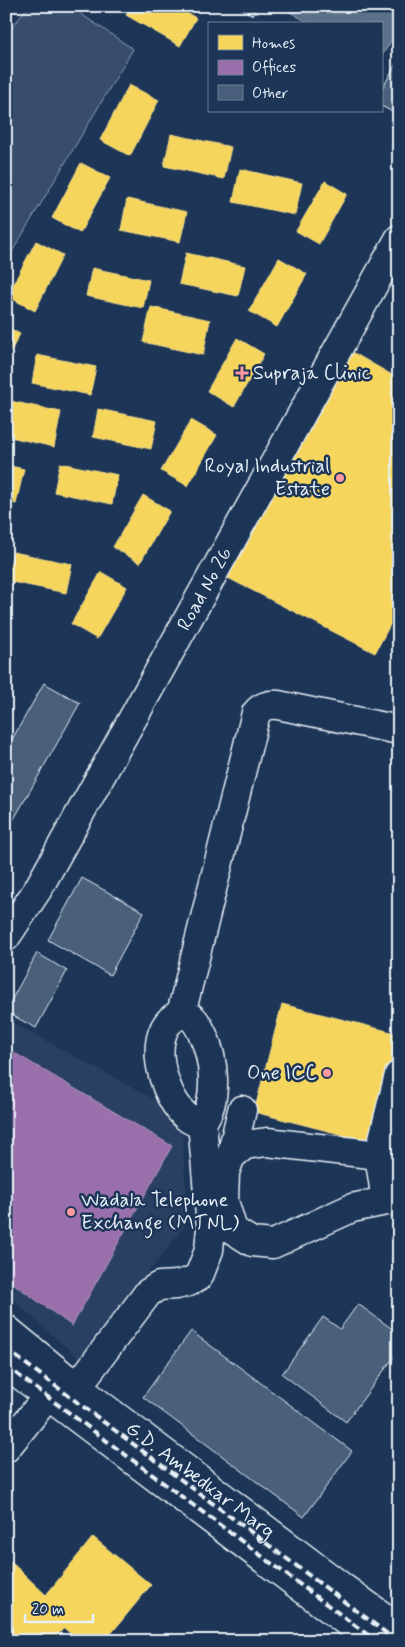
<svg xmlns="http://www.w3.org/2000/svg" width="405" height="1647" viewBox="0 0 405 1647" font-family="Mynerve,sans-serif">
<style>
.built{fill:#2a4162}
.green{fill:#374d6c;stroke:#909fb2}
.water{fill:#5d7089;stroke:#95a4b5}
.homes{fill:#f6d55c;stroke:#f2dd8b}
.offices{fill:#9970ab;stroke:#b197c2}
.building{fill:#495e7a;stroke:#e8f1f8}
.lines{fill:none;stroke-linecap:round;stroke-linejoin:round}
.minor-casing{stroke:#e8f1f8;stroke-width:31}
.major-casing{stroke:#e8f1f8;stroke-width:31}
.minor{stroke:#1d3557;stroke-width:28}
.major{stroke:#1d3557;stroke-width:28}
.rail{stroke:#e8f1f8;stroke-width:4;stroke-dasharray:8 4;stroke-linecap:butt}
.poi-dot{fill:#ff9aa2;stroke:#1d3557;stroke-width:2}
.labels{text-anchor:middle;dominant-baseline:central;stroke-width:5;stroke-linejoin:round;paint-order:stroke}
.poi-label{font-size:20px;fill:#e8f1f8;stroke:#1d3557;text-anchor:start}
.street-label{font-size:20px;fill:#e8f1f8;stroke:#1d3557}
</style>
<rect width="100%" height="100%" fill="#1d3557"/>
<filter id="ink" filterUnits="userSpaceOnUse"><feTurbulence type="fractalNoise" baseFrequency=".02" numOctaves="2"/><feDisplacementMap in="SourceGraphic" scale="10" xChannelSelector="R" yChannelSelector="G"/><feConvolveMatrix kernelMatrix="1 2 1 2 8 2 1 2 1" color-interpolation-filters="sRGB"/></filter>
<g filter="url(#ink)">
<path class="built" d="M6,1019L181,1114L188,1222L80,1359L6,1294Z"/>
<path class="green" d="M28,6H69L133,49L6,262V36Z"/>
<path class="water" d="M279,6H399V27L381,58V24H311Z"/>
<g class="homes">
<path d="M131,6H175L196,18L180,46L126,15Z"/>
<path d="M129,85L159,100L130,156L100,140Z"/>
<path d="M171,134L231,147L224,179L164,166Z"/>
<path d="M81,163L110,178L80,233L52,218Z"/>
<path d="M240,169L302,183L295,215L233,202Z"/>
<path d="M325,181L347,194L319,244L296,231Z"/>
<path d="M127,199L187,212L180,242L121,230Z"/>
<path d="M36,241L63,255L35,311L7,296Z"/>
<path d="M186,253L245,266L238,296L179,284Z"/>
<path d="M279,258L307,274L277,327L249,311Z"/>
<path d="M92,268L149,280L143,308L86,296Z"/>
<path d="M151,307L210,320L203,355L143,342Z"/>
<path d="M6,327L20,334L6,360Z"/>
<path d="M237,338L264,354L234,407L207,391Z"/>
<path d="M352,352L399,379V608L375,653L226,577Z"/>
<path d="M37,355L96,367L90,395L32,383Z"/>
<path d="M6,400L61,412L54,447L6,436Z"/>
<path d="M98,409L157,421L151,449L93,437Z"/>
<path d="M191,420L217,435L188,486L161,471Z"/>
<path d="M60,463L118,475L112,504L54,492Z"/>
<path d="M6,465L24,469L16,504L6,502Z"/>
<path d="M143,495L170,511L140,563L113,547Z"/>
<path d="M13,552L72,564L66,593L7,581Z"/>
<path d="M101,572L127,587L97,639L71,624Z"/>
<path d="M282,1004L399,1034L371,1142L254,1112Z"/>
<path d="M93,1537L151,1585L105,1641H79L64,1628L52,1641H11L6,1637V1563L9,1560L46,1595Z"/>
</g>
<path class="offices" d="M6,1048L172,1146L72,1326L6,1278Z"/>
<g class="building">
<path d="M238,6H257L252,15Z"/>
<path d="M399,58V115L381,106V91Z"/>
<path d="M44,683L80,703L10,826L6,824V750Z"/>
<path d="M82,878L144,912L110,975L48,940Z"/>
<path d="M37,953L67,971L36,1028L6,1012V1010Z"/>
<path d="M358,1304L399,1334V1350L346,1422L282,1374L323,1317L340,1329Z"/>
<path d="M191,1331L352,1451L304,1517L143,1397Z"/>
</g>
<g class="lines">
<g class="minor-casing">
<g id="minor">
<path id="s1" d="M6,937L38,889L399,239"/>
<path d="M181,1014L256,713C262,706 268,704 278,705L399,730"/>
<path d="M181,1014C184,1015 189,1016 192,1018C197,1022 200,1029 203,1035C214,1058 219,1100 202,1122C173,1128 135,1031 181,1014Z"/>
<path d="M231,1156L242,1110"/>
<path d="M399,1159L379,1155L267,1142L245,1145L231,1156L225,1172L224,1201L233,1230L252,1242L273,1244L352,1208L386,1201L399,1200"/>
<path d="M386,1201L379,1155L399,1075"/>
<path d="M77,1387L148,1293L159,1286L176,1285L189,1282L199,1276L209,1250L211,1228L202,1122"/>
<path d="M6,1448L63,1377"/>
</g>
</g>
<g class="major-casing">
<g id="major">
<path id="s2" d="M6,1329L77,1387L342,1587L399,1628"/>
<path d="M6,1364L372,1641"/>
</g>
</g>
<use href="#minor" class="minor"/>
<use href="#major" class="major"/>
<g class="rail">
<path d="M6,1349L397,1641"/>
<path d="M6,1366L376,1641"/>
</g>
</g>
</g>
<g class="poi-dot">
<path d="M239.5 365.5h5v5h5v5h-5v5h-5v-5h-5v-5h5z"/>
<circle cx="340" cy="478" r="5"/>
<circle cx="327" cy="1073" r="5"/>
<circle cx="71" cy="1212" r="5"/>
</g>
<g class="labels">
<g class="poi-label">
<text x="253" y="373">Supraja Clinic</text>
<text x="330" y="466" text-anchor="end">Royal Industrial<tspan x="330" dy="23">Estate</tspan></text>
<text x="317" y="1073" text-anchor="end">One ICC</text>
<text x="81" y="1200">Wadala Telephone<tspan x="81" dy="23">Exchange (MTNL)</tspan></text>
</g>
<g class="street-label">
<text stroke="none"><textPath href="#s1" startOffset="401">Road No 26</textPath></text>
<text stroke="none"><textPath href="#s2" startOffset="246">G.D. Ambedkar Marg</textPath></text>
</g>
</g>
<rect width="405" height="1647" fill="none" stroke="#1d3557" stroke-width="25"/>
<rect x="12" y="12" width="380" height="1622" fill="none" stroke="#e8f1f8" stroke-width="2" filter="url(#ink)"/>
<rect x="208" y="22" width="175" height="90" fill="#1d3557" stroke="#6e8097"/>
<rect x="218" y="35" width="25" height="15" fill="#f6d55c" stroke="#6e8097"/>
<text x="252" y="48" font-size="15" fill="#e8f1f8">Homes</text>
<rect x="218" y="60" width="25" height="15" fill="#9970ab" stroke="#6e8097"/>
<text x="252" y="72" font-size="15" fill="#e8f1f8">Offices</text>
<rect x="218" y="85" width="25" height="15" fill="#495e7a" stroke="#6e8097"/>
<text x="252" y="98" font-size="15" fill="#e8f1f8">Other</text>
<path d="M25 1614v8h68v-8" fill="none" stroke="#e8f1f8" stroke-width="2.5"/>
<text x="32" y="1614" font-size="15" fill="#e8f1f8" stroke="#1d3557" stroke-width="4" paint-order="stroke">20 m</text>
</svg>
